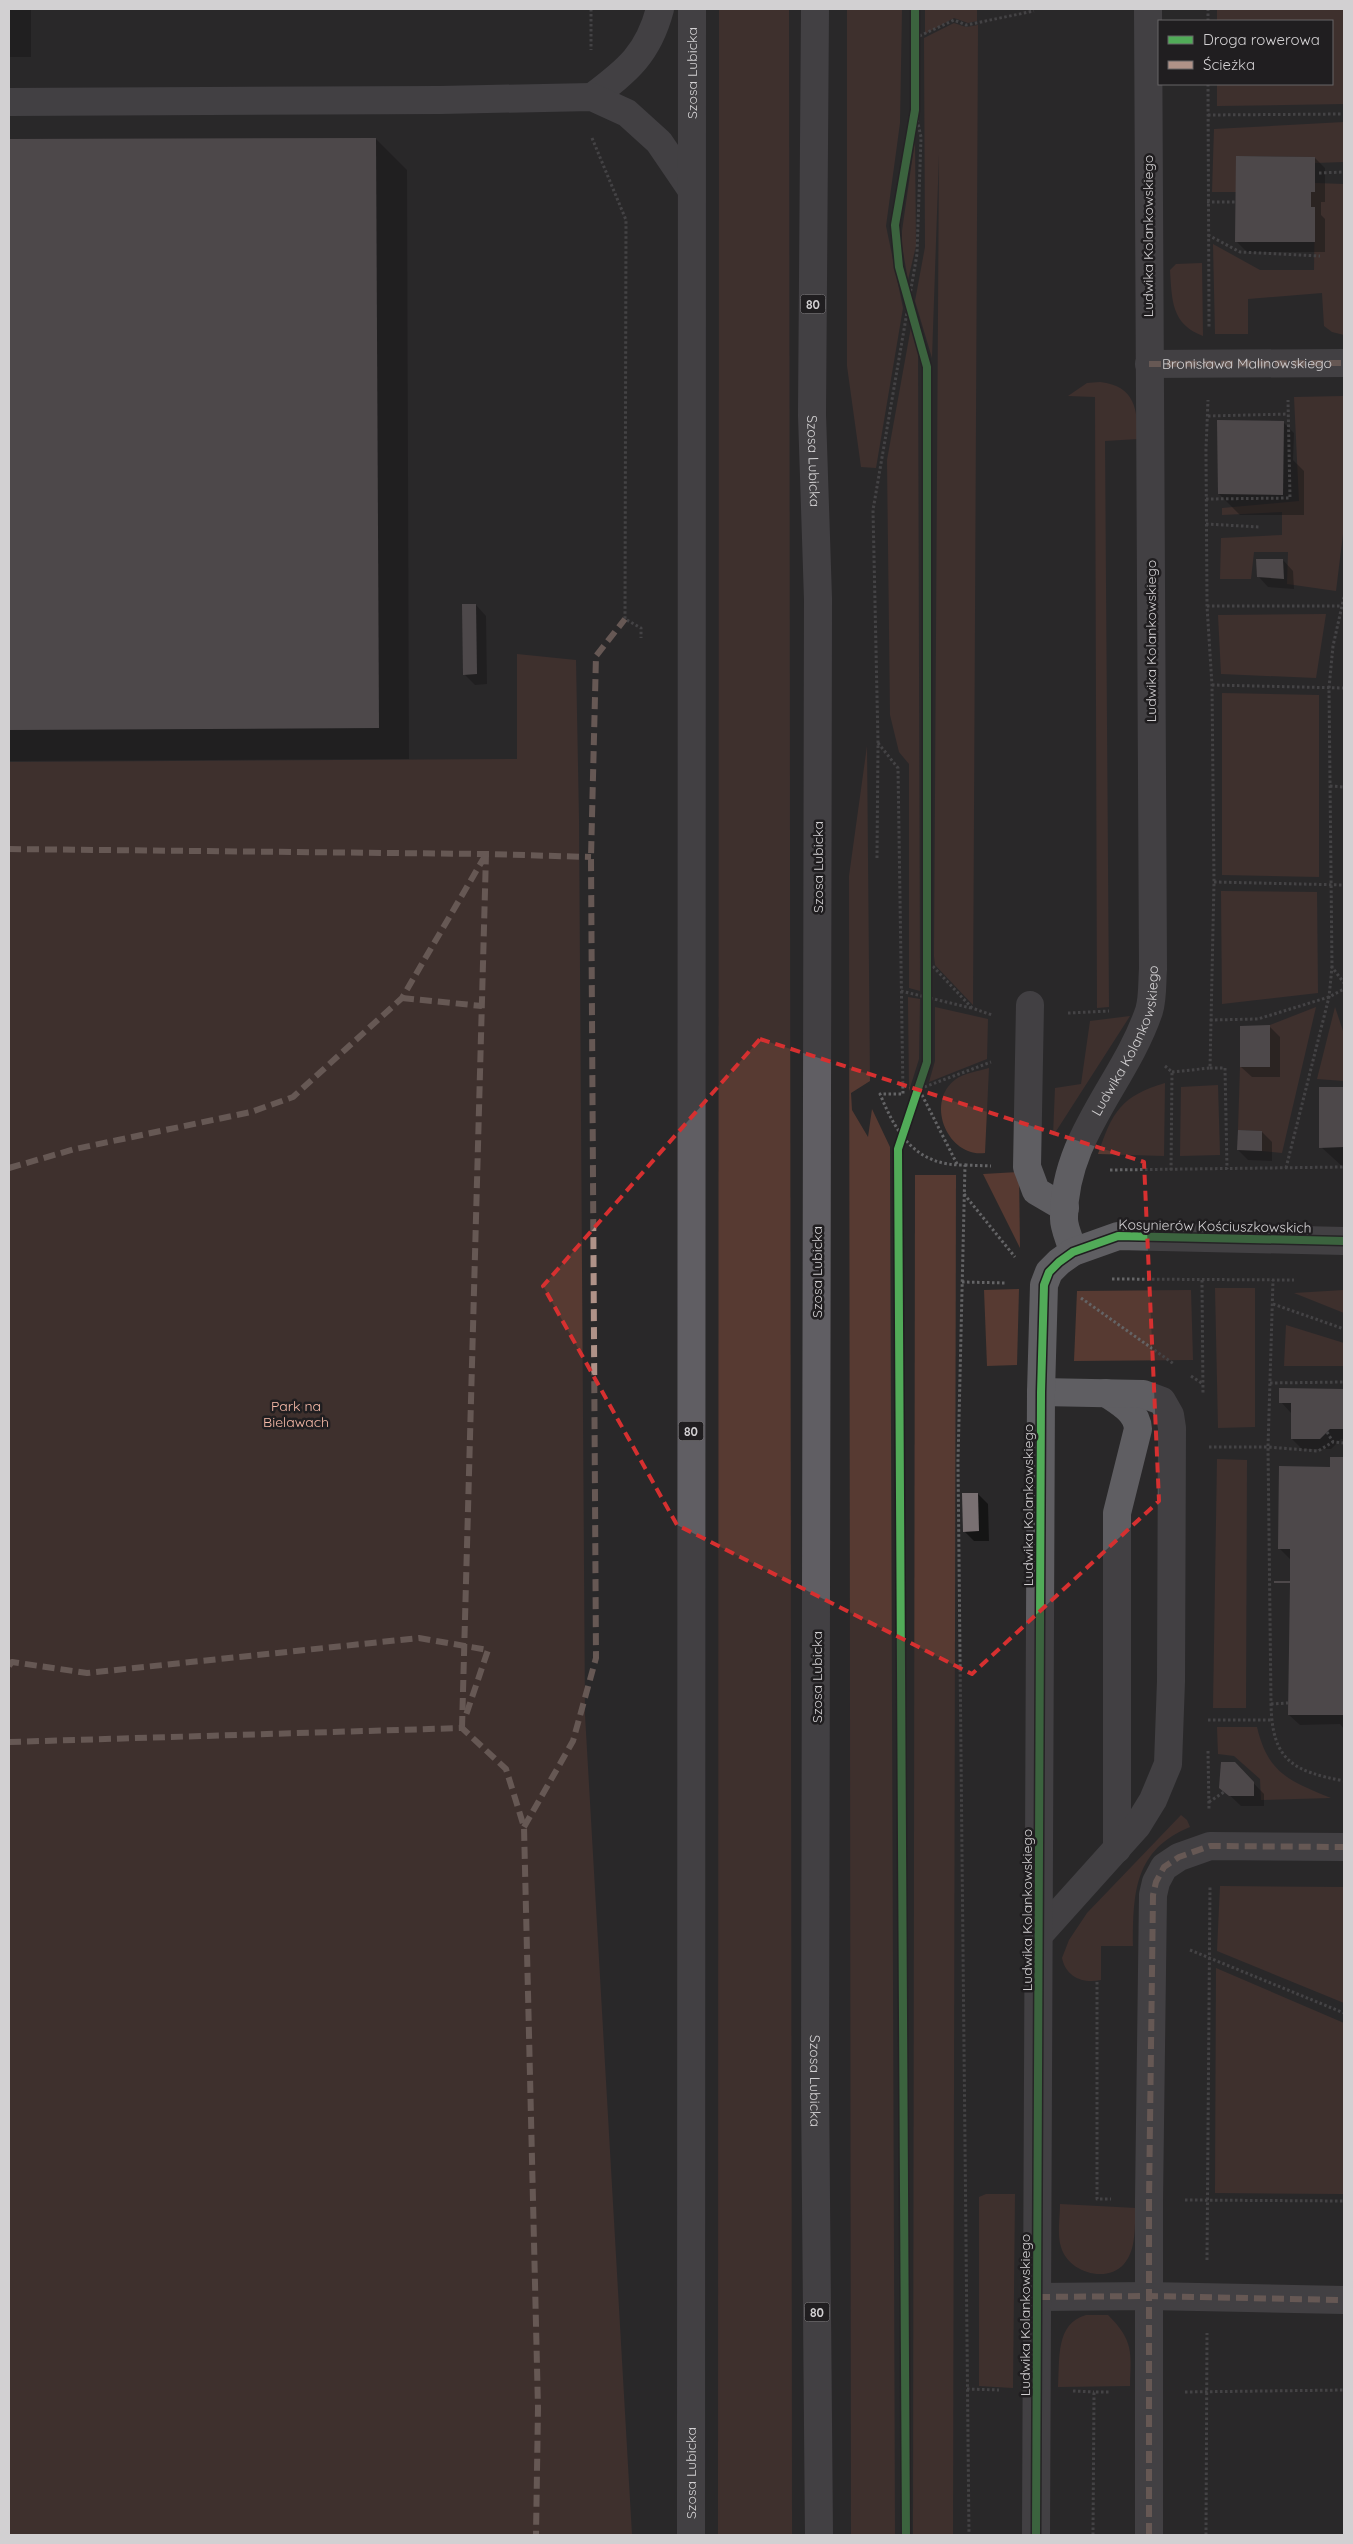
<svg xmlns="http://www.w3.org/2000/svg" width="1353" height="2544" viewBox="0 0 1353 2544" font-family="Quicksand,sans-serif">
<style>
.green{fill:#573a32}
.shadow{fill:#0007}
.building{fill:#797072}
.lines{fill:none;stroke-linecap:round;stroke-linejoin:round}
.path{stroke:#646466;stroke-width:3;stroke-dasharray:2.5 2.5;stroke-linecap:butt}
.minor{stroke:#5f5e62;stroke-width:28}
.major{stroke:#605e63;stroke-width:28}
.quiet{stroke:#af9288;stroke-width:6;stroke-dasharray:12 6;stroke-linecap:butt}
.cycleway-casing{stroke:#201e20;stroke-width:11}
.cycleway{stroke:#51ab58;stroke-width:8}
.marked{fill:none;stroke:#d63030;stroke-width:4;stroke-dasharray:10 6;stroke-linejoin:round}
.labels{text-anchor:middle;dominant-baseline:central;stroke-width:5;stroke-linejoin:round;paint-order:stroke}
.shield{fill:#201e20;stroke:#9d9b9d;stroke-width:1}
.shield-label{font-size:12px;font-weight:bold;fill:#d2d0d2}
.street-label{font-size:14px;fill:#d2d0d2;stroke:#201e20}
.park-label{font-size:14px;fill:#f8bba9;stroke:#201e20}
</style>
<rect width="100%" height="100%" fill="#292829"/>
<g class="green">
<path d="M719,9H789L792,2535H718Z"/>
<path d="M847,9H902L900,123L886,226L903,308L876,468L861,467L847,366Z"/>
<path d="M925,9H977V21L968,23L954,18L925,34Z"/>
<path d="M1217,9H1344V104L1217,106V84H1332V21H1217Z"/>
<path d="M954,23L966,27L978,25L973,1005L935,965L934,956L939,154L932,358L915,301L925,247L924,38Z"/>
<path d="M1344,122V162L1315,163V157L1236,156V192H1212L1214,129Z"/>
<path d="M915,140L916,246L908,280L902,246V231Z"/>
<path d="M1315,183L1344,184V335L1332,332L1324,326L1322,293L1248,299V334H1215L1213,244L1260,270H1314L1315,207H1311V192H1315Z"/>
<path d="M1202,263L1203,336C1171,324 1172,300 1170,270L1176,264Z"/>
<path d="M911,327L918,341L920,991L909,988V764L899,752L890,715L887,460Z"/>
<path d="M1100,382C1136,386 1137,410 1138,439L1105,441L1109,1007L1097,1008L1095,397L1068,396L1087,383Z"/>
<path d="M1344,396V526L1336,591L1287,584L1288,552H1254L1251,579H1220L1221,538L1282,535V512L1222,515V508L1299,501L1294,397Z"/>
<path d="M1326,614L1316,678L1221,674L1218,615Z"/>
<path d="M517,654L576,660L579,819L585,1715L632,2535H9V762L517,759Z"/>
<path d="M1222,693L1319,695V877L1222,875Z"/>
<path d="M867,746L870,1081L851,1093L852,1110L868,1137L872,1109L890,1147L895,2535H851L849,876Z"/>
<path d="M1221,891L1317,892L1318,993L1222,1004Z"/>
<path d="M908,997L920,999L919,1059L909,1091Z"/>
<path d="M935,1007L988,1019L987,1059L929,1082L935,1061Z"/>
<path d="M1316,1007L1282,1153L1262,1151V1131L1238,1130L1240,1067H1270V1025Z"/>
<path d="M1335,1007L1344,1034V1081L1317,1079Z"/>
<path d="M1130,1016L1053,1136L1055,1088L1081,1084L1090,1021Z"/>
<path d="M989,1068L985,1153C948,1158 924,1102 956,1079C964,1073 979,1071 989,1068Z"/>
<path d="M1165,1083L1164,1156L1098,1154C1112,1112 1121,1096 1165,1083Z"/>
<path d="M1218,1085L1220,1155L1180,1156L1181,1087Z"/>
<path d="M1019,1172L1020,1248L983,1174Z"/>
<path d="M915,1175H956L953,2535H913Z"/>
<path d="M1215,1288H1255V1427L1218,1428Z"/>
<path d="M1019,1289L1017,1365L987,1366L984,1290Z"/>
<path d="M1191,1290L1193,1360L1074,1361L1077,1291Z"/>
<path d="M1344,1290V1313L1294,1293Z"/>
<path d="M1286,1325L1344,1343V1366H1284Z"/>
<path d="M1217,1459L1247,1460L1246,1708H1213Z"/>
<path d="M1217,1727H1257C1268,1774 1290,1781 1331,1798L1261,1800L1260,1779L1234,1756L1218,1754Z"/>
<path d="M1181,1815L1187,1820L1190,1827C1134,1850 1133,1893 1133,1946H1101V1980C1083,1984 1066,1977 1062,1958L1069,1940L1087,1913Z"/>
<path d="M1220,1886L1344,1887V2003L1217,1951Z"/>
<path d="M1216,1968L1344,2023V2194L1215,2193Z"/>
<path d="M986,2194H1015L1013,2388L979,2386V2197Z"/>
<path d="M1060,2204L1136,2208C1134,2226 1137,2249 1124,2264C1106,2284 1068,2272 1061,2247C1057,2235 1060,2217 1060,2204Z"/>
<path d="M1086,2315H1108C1134,2341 1131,2352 1130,2386L1058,2387C1060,2359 1055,2324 1086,2315Z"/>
</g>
<g class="shadow">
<rect x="9" y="9" width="22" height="48"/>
<path d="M376,139L407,170L409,759L9,761V141Z"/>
<path d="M1315,158L1325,168V202H1321V215L1325,219V252H1247L1237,242Z"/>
<path d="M1284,423L1294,433L1293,460L1304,471V515H1240L1219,494Z"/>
<path d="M1283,560L1293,571L1294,589L1268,587L1258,576Z"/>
<path d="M476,605L486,616L487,684L475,685L464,674Z"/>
<path d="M1269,1026L1280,1037V1077H1252L1241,1067Z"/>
<path d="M1320,1088L1344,1089V1168L1321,1147Z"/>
<path d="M1262,1132L1272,1142V1161L1248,1160L1238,1150Z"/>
<path d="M1281,1390H1344V1439H1341L1331,1449H1302L1292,1439L1291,1413L1281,1402Z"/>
<path d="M1331,1458H1344V1729L1340,1724L1300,1725L1289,1715L1291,1560L1279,1548L1331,1468Z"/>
<path d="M978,1494L988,1504L989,1541H974L964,1531Z"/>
<path d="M1234,1763L1264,1794V1806H1241L1221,1787Z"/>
</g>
<g class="building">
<path d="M376,138L379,728L9,730V139Z"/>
<path d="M1236,156L1315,157V192H1311V207H1315V242H1235Z"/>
<path d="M1217,420L1284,421L1283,495L1218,494Z"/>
<path d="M1256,559H1283L1284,579L1257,577Z"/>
<path d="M462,604H476L477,674L463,675Z"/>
<path d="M1270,1025V1067H1240V1026Z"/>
<path d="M1319,1087H1344V1147L1319,1148Z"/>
<path d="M1238,1130L1262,1131V1151L1237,1150Z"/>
<path d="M1279,1388L1344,1389V1429H1330L1320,1439H1291V1403H1279Z"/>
<path d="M1330,1457H1344V1715H1288L1290,1583H1274V1581H1290V1549H1278L1279,1466L1330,1467Z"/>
<path d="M962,1493H978L979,1531L963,1532Z"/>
<path d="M1221,1762H1235L1254,1782V1796H1229L1219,1788Z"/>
</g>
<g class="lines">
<g class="path">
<path d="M591,9V50"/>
<path d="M1208,21V9"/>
<path d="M915,38L954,20L966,25L1034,11"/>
<path d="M1208,84L1209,328"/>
<path d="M1208,115L1344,114"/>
<path d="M592,138L626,220L625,619L641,628V638"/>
<path d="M1319,173L1344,172"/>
<path d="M1207,202H1235"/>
<path d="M1208,235L1240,252L1320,256"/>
<path d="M1208,416L1288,414"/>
<path d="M1206,499L1290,498L1288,400"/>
<path d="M1206,524L1260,527"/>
<path d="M1344,597L1333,646L1329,688L1332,967L1344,983"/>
<path d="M1207,606H1341"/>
<path d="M1212,685L1344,688"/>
<path d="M878,743L898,768L903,1094H880C897,1135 916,1166 965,1165L958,1461L969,2535"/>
<path d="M1330,786L1344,787"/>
<path d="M877,858L878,743L873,510L917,254L921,137L915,110"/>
<path d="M1214,882L1344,885"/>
<path d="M926,959L972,1008L992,1015"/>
<path d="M901,991L971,1008"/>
<path d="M1068,1013L1109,1011"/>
<path d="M1210,1020L1258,1019L1329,997L1344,989"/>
<path d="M1165,1066L1172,1072L1171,1170"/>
<path d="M1210,1068H1225L1227,1169"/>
<path d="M1172,1072L1210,1068L1214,882L1212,685L1207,606L1206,449L1208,400"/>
<path d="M957,1164L919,1089L991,1062"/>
<path d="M965,1165L991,1166"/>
<path d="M1286,1168L1329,997L1332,967"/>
<path d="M1110,1170L1344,1167"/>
<path d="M964,1194L1015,1257"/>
<path d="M1112,1279L1294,1280"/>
<path d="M1202,1280L1203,1395"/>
<path d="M962,1282L1007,1283"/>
<path d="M1081,1298L1174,1364"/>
<path d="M1273,1304L1344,1329"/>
<path d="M1191,1376L1203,1384"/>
<path d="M1270,1383L1344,1382"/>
<path d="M1327,1432L1333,1442"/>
<path d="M1344,1443L1333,1442L1318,1451L1268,1447L1271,1704C1272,1761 1293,1771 1344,1781"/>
<path d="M1209,1447H1268L1273,1280"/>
<path d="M1271,1704L1288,1703"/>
<path d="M1208,1720H1271"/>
<path d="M1208,1751L1209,1810"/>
<path d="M1209,1802L1224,1792"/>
<path d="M1190,1950L1344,2013"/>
<path d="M1097,1982V2199H1111"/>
<path d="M1185,2200L1344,2201"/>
<path d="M1207,2260L1210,1886"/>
<path d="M967,2389L999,2390"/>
<path d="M1073,2391L1094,2392"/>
<path d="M1185,2392L1344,2390"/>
<path d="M1093,2535L1094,2392H1111"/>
<path d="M1206,2535L1207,2333"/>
</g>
<g class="minor">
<path d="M592,97C628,70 648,54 660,9"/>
<path d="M9,102L440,100L592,97L627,113L659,142L691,189"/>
<path id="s1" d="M1149,364L1344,363"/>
<path d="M1030,1005L1027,1167L1036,1191L1065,1208"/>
<path id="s2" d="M1073,1252C1071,1242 1064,1229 1064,1219C1063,1137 1124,1084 1149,1011C1153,998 1152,982 1153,969L1148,9"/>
<path d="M1106,1393C1119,1402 1137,1411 1138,1429L1117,1513V1849"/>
<path d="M1039,1935L1137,1826L1153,1800L1168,1764L1171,1681L1172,1428L1170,1415L1162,1401L1143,1394L1041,1392"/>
<path d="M1038,2297L1149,2296L1344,2300"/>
<path d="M1036,2535L1041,1392L1044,1285L1049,1272L1059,1262L1073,1252L1118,1236L1344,1241"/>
<path d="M1149,2535V2200L1153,1895L1156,1882L1164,1867L1179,1857L1210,1846L1344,1847"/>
</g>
<g class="major">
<path id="s3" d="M815,9L812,415L818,599L815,2088L819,2535"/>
<path id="s4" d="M691,2535L692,9"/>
</g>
<g class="quiet">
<path d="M1149,364L1344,363"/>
<path d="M9,849L486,854L591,857"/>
<path d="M402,998L482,1006"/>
<path d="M9,1168L75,1149L251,1112L293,1097L402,998L485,856"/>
<path d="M9,1666L12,1662L87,1673L419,1638L488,1650L465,1718"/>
<path d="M462,1728L486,854"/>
<path d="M9,1742L462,1728L506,1769L524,1827L538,2408L536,2535"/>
<path d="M524,1827L573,1741L596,1658L591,857L596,656L625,619"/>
<path d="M1038,2297L1149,2296L1344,2300"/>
<path d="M1149,2535V2200L1153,1895L1156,1882L1164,1867L1179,1857L1210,1846L1344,1847"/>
</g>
<g class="cycleway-casing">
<g id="cycleway">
<path d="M906,2535L898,1149L927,1062V367L899,267L895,225L915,110V9"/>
<path d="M1036,2535L1041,1392L1044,1285L1049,1272L1059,1262L1073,1252L1118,1236L1344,1241"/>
</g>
</g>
<use href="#cycleway" class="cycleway"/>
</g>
<path d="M0 0H1353V2544H0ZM760,1039L1144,1162L1159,1501L972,1674L677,1525L543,1286Z" fill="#292829" fill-opacity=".55" fill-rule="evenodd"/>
<path class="marked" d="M760,1039L1144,1162L1159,1501L972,1674L677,1525L543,1286Z"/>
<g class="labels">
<g class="shield">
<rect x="800.5" y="294.5" width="25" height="19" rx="4"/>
<rect x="678.5" y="1421.5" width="25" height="19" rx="4"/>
<rect x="804.5" y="2302.5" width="25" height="19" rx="4"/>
</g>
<g class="shield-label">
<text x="813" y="304">80</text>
<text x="691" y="1431">80</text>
<text x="817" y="2312">80</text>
</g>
<g class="street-label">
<text stroke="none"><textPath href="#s4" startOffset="2462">Szosa Lubicka</textPath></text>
<text transform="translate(1148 236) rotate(-90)">Ludwika Kolankowskiego</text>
<text stroke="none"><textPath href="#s1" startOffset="98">Bronisława Malinowskiego</textPath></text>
<text stroke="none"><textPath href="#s3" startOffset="452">Szosa Lubicka</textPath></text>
<text transform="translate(1151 641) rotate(-90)">Ludwika Kolankowskiego</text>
<text transform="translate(818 867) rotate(-90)">Szosa Lubicka</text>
<text stroke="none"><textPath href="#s2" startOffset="226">Ludwika Kolankowskiego</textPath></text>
<text transform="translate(1215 1226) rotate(1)">Kosynierów Kościuszkowskich</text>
<text transform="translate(817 1272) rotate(-90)">Szosa Lubicka</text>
<text transform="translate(1028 1505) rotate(-90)">Ludwika Kolankowskiego</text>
<text transform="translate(817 1677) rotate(-90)">Szosa Lubicka</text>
<text transform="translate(1027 1910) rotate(-90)">Ludwika Kolankowskiego</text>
<text stroke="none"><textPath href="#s3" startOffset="2072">Szosa Lubicka</textPath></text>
<text transform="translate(1025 2315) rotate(-90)">Ludwika Kolankowskiego</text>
<text stroke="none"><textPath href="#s4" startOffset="62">Szosa Lubicka</textPath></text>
</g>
<g class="park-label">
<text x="296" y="1406">Park na<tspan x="296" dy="16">Bielawach</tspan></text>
</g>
</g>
<rect width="1353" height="2544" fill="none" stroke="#d2d0d2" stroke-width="20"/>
<rect x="1158" y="20" width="175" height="65" fill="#201e20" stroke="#676567"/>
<rect x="1168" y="36" width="25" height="8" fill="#51ab58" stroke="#676567"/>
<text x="1203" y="45" font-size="15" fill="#d2d0d2">Droga rowerowa</text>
<rect x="1168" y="61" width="25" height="8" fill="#af9288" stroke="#676567"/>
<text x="1203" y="70" font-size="15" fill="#d2d0d2">Ścieżka</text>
</svg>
